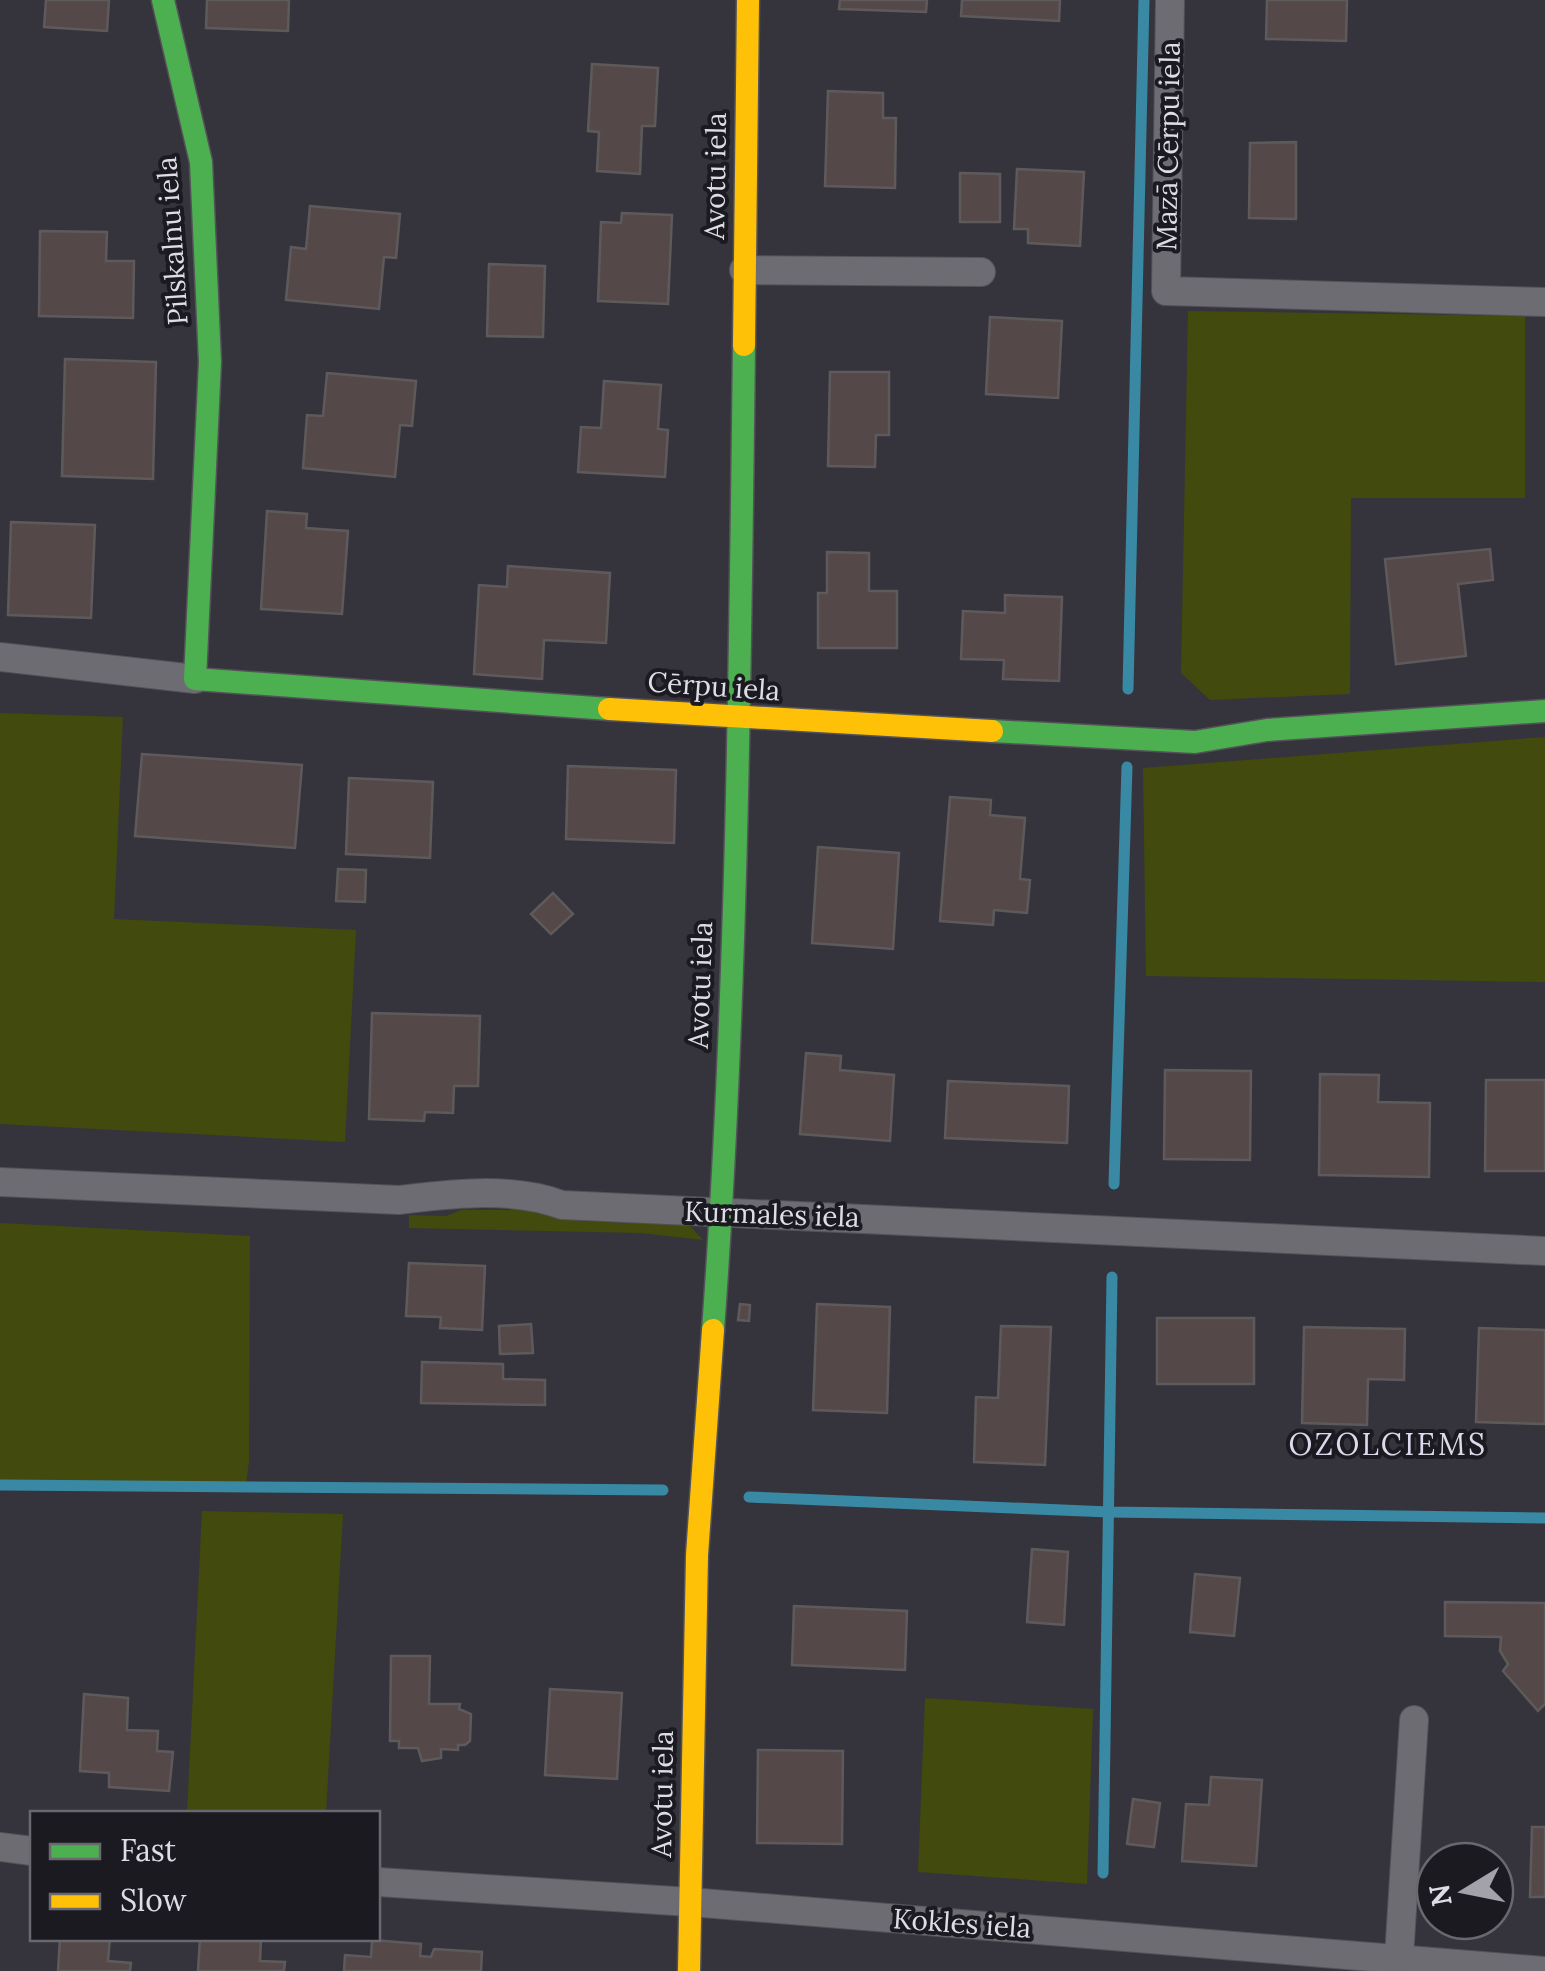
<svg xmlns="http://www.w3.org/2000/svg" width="1545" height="1971" viewBox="0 0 1545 1971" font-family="Lora,serif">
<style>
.green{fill:#424a0e}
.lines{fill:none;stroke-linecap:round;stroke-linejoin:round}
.stream{stroke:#3989a4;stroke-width:11}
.building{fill:#544948;stroke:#5e5a5c;stroke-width:2.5}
.street-casing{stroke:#545259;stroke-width:30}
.fast-casing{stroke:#545259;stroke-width:25}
.slow-casing{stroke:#545259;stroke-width:25}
.street{stroke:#6d6c72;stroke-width:28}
.fast{stroke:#4caf50;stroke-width:22}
.slow{stroke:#ffc107;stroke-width:22}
.labels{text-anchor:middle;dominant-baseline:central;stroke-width:8;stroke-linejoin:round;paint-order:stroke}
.street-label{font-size:28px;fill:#dedce5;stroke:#1b1a20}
.neighbourhood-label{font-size:30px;letter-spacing:2.5px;fill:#dcd9eb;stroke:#1b1a20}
</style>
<rect width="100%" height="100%" fill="#35343c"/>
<g class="green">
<path d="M1188,311L1525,316V498H1351L1350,694L1210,700L1181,673Z"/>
<path d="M0,713L123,717L114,919L356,930L345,1142L0,1124Z"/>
<path d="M1545,737V982L1146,976L1143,768Z"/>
<path d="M461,1210H533L579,1221L689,1225L703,1240L641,1233L409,1228V1215L446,1216Z"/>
<path d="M0,1223L250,1236L249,1461L245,1492L0,1483Z"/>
<path d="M202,1511L343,1514L326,1813H187Z"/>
<path d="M925,1698L1093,1709L1087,1884L918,1872Z"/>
</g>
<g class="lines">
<g class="stream">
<path d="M1128,689L1144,0"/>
<path d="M1114,1184L1127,767"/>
<path d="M0,1485L663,1490"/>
<path d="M749,1497L1109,1512L1545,1518"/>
<path d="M1103,1873L1112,1277"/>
</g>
</g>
<g class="building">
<path d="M46,0H109L107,31L44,27Z"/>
<path d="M207,0H289L288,31L206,28Z"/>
<path d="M840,0H927L926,12L839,9Z"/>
<path d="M962,0H1060L1059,21L961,16Z"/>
<path d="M1267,0H1347L1346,41L1266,39Z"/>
<path d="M592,64L658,68L655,126H642L640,174L597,171L599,132L588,131Z"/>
<path d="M828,91L883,93V118H896L895,188L825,186Z"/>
<path d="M1296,142V219L1249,218L1250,143Z"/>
<path d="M1017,169L1084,172L1080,246L1028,243V229H1014Z"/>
<path d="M960,173L1000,174V222H960Z"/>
<path d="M310,206L400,214L396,258L384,257L379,309L286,300L291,247L306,249Z"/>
<path d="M622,213L672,215L668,304L598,301L601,222L621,223Z"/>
<path d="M40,231L107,232L106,261H134L133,318L39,316Z"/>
<path d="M489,264L545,266L543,337L487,336Z"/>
<path d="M990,317L1062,321L1058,398L986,394Z"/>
<path d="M65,359L156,362L153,479L62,476Z"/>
<path d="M830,372H889V435H876L875,467L828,466Z"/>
<path d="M327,373L416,381L412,426L400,425L395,477L303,468L307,415L323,416Z"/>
<path d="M604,381L661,385L658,429L668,430L665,477L578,472L581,427L601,428Z"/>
<path d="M267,511L307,514L306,528L348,531L342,614L261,609Z"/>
<path d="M11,522L95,525L91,618L8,615Z"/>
<path d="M1490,549L1493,580L1458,584L1466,656L1396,664L1385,559Z"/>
<path d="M827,552L869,553V591H897V648H818V593H827Z"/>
<path d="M508,566L610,573L606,643L544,640L542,679L474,674L479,585L507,587Z"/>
<path d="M1005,595L1062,597L1059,681L1003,679L1004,660L961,659L963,611L1005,613Z"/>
<path d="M142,754L302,765L295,848L135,836Z"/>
<path d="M568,766L676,770L674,843L566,839Z"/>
<path d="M349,778L433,782L430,858L346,854Z"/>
<path d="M950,797L991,800L990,815L1025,818L1020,879L1030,880L1027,913L994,910L993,925L940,921Z"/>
<path d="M818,847L899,853L893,949L812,943Z"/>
<path d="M338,869L366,870L365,902L336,901Z"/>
<path d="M553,893L573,914L551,934L531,914Z"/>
<path d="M372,1013L480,1016L478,1086H454L453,1113L425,1112L424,1121L369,1119Z"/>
<path d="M806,1053L841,1056L840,1070L894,1075L890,1141L800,1134Z"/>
<path d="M1165,1070L1251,1071L1250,1160L1164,1159Z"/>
<path d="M1320,1074L1379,1075L1378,1102L1430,1103L1429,1177L1319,1175Z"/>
<path d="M1486,1080H1545V1171H1485Z"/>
<path d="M948,1081L1069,1086L1067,1143L945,1138Z"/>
<path d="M409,1263L485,1266L482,1330L440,1328L441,1317L406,1316Z"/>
<path d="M740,1304L750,1305L749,1321L738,1320Z"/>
<path d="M817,1304L890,1307L887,1413L813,1410Z"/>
<rect x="1157" y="1318" width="97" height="66"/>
<path d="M531,1324L533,1353L500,1354L499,1326Z"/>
<path d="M1001,1326L1051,1327L1045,1465L974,1462L976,1397L998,1398Z"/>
<path d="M1304,1327L1405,1329L1404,1380L1368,1379L1367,1425L1302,1423Z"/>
<path d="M1479,1328L1545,1330V1424L1476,1422Z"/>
<path d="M422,1362L503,1364V1379L545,1380V1405L421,1403Z"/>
<path d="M1032,1549L1068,1552L1064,1625L1027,1622Z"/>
<path d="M1195,1574L1240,1578L1234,1636L1190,1632Z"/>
<path d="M1445,1602L1545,1603V1704L1538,1711L1503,1671L1508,1664L1500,1651L1501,1637L1445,1636Z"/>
<path d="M794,1606L907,1611L905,1670L792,1665Z"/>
<path d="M391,1656H430L429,1704H460L459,1709L471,1714L470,1741L465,1745H458V1750L441,1749V1758L422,1761L418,1748H399V1741H390Z"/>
<path d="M550,1689L622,1693L617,1779L545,1775Z"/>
<path d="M84,1694L128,1698L127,1730L158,1731L157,1751L173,1752L169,1791L109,1787V1773L80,1771Z"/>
<path d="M758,1750L843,1751L842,1844L757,1843Z"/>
<path d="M1211,1777L1262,1780L1256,1866L1182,1861L1186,1804L1209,1805Z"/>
<path d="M1133,1799L1160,1803L1154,1847L1127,1844Z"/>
<path d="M1532,1827H1545V1897H1530Z"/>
<path d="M60,1938H110L108,1961L131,1963L130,1971H58Z"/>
<path d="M200,1938H261L260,1961L285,1962L284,1971H198Z"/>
<path d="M372,1940L421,1944L420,1956L431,1957L434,1949L482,1952L481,1971H344L345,1955L371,1957Z"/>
</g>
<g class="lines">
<g class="street-casing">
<g id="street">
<path d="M1170,0L1166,291L1545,302"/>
<path d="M744,270L981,272"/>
<path d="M0,657L195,679"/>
<path d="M0,1182L399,1200C452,1194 511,1186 562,1205L1545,1251"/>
<path d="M0,1847L32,1851"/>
<path d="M378,1882L690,1902L1545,1971"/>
<path d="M1399,1957L1414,1720"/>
</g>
</g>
<g class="fast-casing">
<g id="fast">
<path d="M163,0L201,162L210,362L195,679L609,709"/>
<path d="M992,731L1195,742L1267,730L1545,711"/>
<path d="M713,1330C737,1002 740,673 744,345"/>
</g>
</g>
<g class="slow-casing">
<g id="slow">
<path d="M744,345L748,0"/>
<path d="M609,709L992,731"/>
<path d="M689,1971L697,1555L713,1330"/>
</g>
</g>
<use href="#street" class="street"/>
<use href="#fast" class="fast"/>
<use href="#slow" class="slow"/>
</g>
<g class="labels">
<g class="street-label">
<text transform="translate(1168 146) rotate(-89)">Mazā Cērpu iela</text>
<text transform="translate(715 176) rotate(-89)">Avotu iela</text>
<text transform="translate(172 241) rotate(-94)">Pilskalnu iela</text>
<text transform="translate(714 686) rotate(4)">Cērpu iela</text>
<text transform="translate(700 985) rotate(-88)">Avotu iela</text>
<text transform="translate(772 1214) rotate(2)">Kurmales iela</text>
<text transform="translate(662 1794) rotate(-89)">Avotu iela</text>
<text transform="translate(962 1923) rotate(4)">Kokles iela</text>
</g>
<g class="neighbourhood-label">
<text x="1388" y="1444">OZOLCIEMS</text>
</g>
</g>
<rect x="30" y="1811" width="350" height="130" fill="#1b1a20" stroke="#69686f" stroke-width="2.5"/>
<rect x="50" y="1844" width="50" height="15" fill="#4caf50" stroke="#69686f" stroke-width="2.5"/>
<text x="120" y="1861" font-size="30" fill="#dedce5">Fast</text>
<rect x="50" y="1894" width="50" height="15" fill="#ffc107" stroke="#69686f" stroke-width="2.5"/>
<text x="120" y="1911" font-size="30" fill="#dedce5">Slow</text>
<g transform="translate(1465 1891) rotate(260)"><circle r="48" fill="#1b1a20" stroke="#69686f" stroke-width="2.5"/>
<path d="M0-8L18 38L0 25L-18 38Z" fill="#a3a1aa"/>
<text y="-15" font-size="28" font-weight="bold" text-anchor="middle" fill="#dedce5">N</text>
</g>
</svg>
